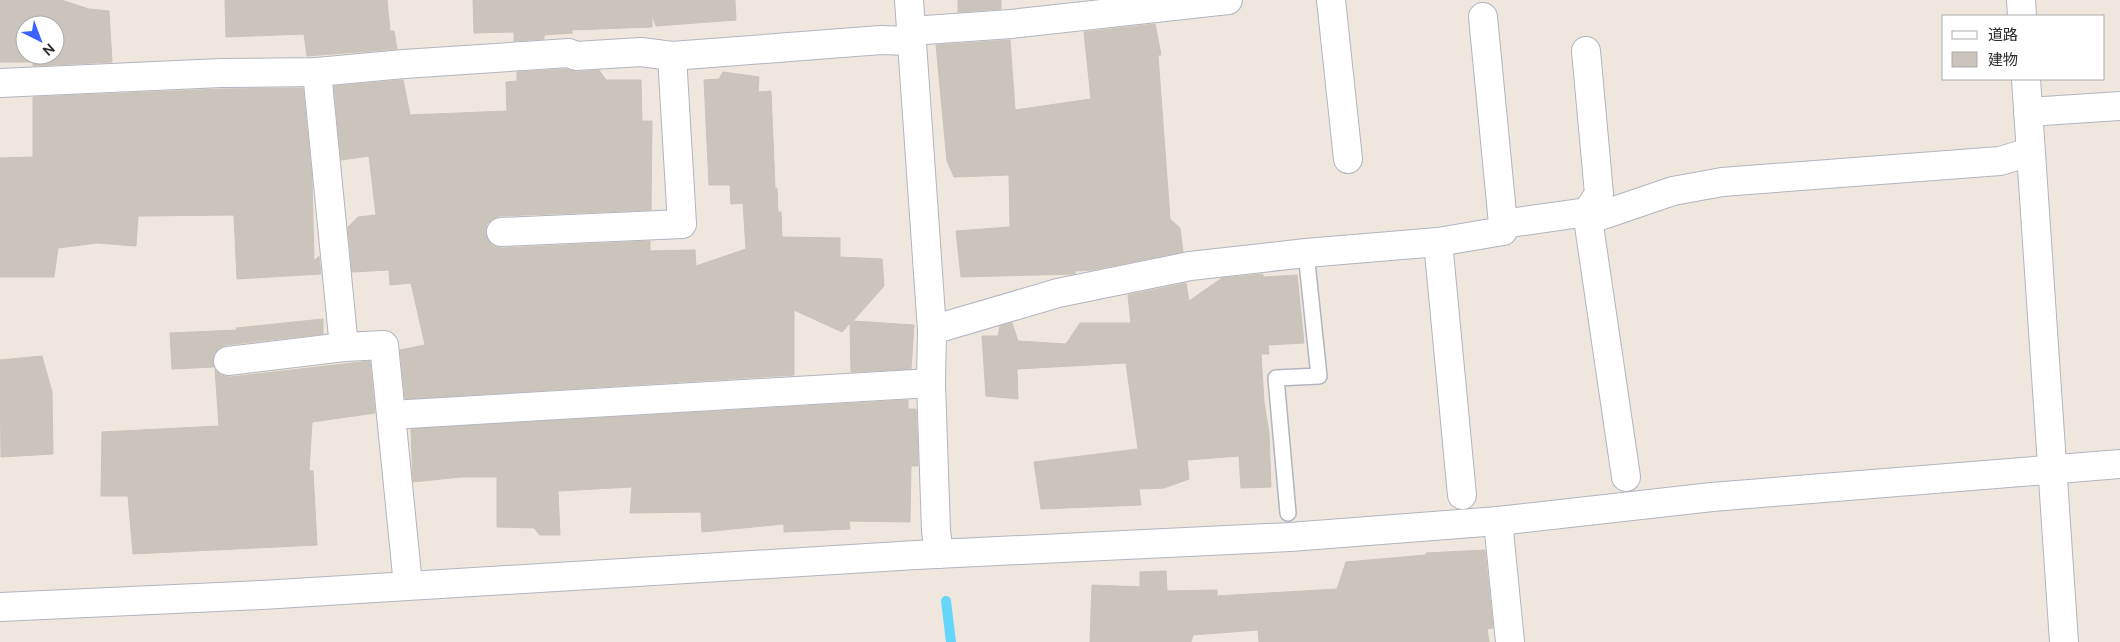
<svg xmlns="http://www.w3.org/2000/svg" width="2120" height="642" viewBox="0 0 2120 642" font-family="'DM Sans','Noto Sans JP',sans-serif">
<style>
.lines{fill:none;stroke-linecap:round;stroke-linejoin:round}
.stream{stroke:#65d6fb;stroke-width:10}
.building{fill:#cac4bc;stroke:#cbc3b6;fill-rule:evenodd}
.service-casing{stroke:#b1b4c1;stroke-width:18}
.minor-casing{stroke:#b1b4c1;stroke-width:30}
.tertiary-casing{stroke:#b1b4c1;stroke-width:30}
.service{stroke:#fff;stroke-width:15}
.minor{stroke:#fff;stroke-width:28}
.tertiary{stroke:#fff;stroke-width:28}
</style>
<rect width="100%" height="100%" fill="#efe7dd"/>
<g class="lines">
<path class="stream" d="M946,601L951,642"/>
</g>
<g class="building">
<path d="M0,0H61L89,9L109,11L112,62L33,66V62H0ZM25,25H55V55H25Z"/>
<path d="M225,0H387L390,31H394L397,49L307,56L304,34L226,37Z"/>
<path d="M473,0H735L736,20L656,26L652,15V27L571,30L573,33L544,35V39L514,41V32L474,33Z"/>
<path d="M958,0H1001V9L958,12Z"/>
<path d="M1155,24L1161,55H1158L1170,219L1180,228L1183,252L1092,270L1075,271V274L961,277L956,231L1010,227L1009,175L954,177L947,161L936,45L1010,40L1015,110L1091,99L1084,32Z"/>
<path d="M566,69L577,72L599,70L606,80H641L642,121H652L651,210L500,216L492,219L487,224L485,232L488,240L493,246L502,248L650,241V251L695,250L696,266L746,249L743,203L731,204L730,185H709L704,80L719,79L723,72L759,77L758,92L771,91L775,188H777L778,212H781L782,237L840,238V257L882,259L884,286L853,321L914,325L911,369L851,372L850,323L842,332L794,310V375L405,399L400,350L425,345L411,283L390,285L389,270L352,272L348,227L358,217L376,215L369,156L341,160L334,86L403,80L410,115L507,111L506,82L517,81V72Z"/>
<path d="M303,88L312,178L314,261L319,256L321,274L237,279L234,215L138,216L136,246L97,243L58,248L54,277H0V158L33,157V97L221,89Z"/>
<path d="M1263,274V277L1297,275L1304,343L1268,345L1269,354H1261L1264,402L1269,433L1271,487L1241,488L1239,456L1187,460L1189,479L1164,488L1139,489L1141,505L1041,509L1034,462L1138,449L1126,363L1017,369L1018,399L986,396L982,336H998L1000,326L1012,323L1018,341L1066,344L1080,323H1131L1128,295L1186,283L1189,301L1222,278Z"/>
<path d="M323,319V334L226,345L219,348L214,354V367L172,369L170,333L237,330L236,328Z"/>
<path d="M42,356L52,392L53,454L1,457L0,360Z"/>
<path d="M370,361L375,413L312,422L309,471H313L317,545L133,554L128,496H101L102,432L219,426L215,369L221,375L230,377Z"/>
<path d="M908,400V409H916L918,454V466H911L910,522L849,521L850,529L784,532V524L702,532L701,512L630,513L632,487L558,491L560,535H540L534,528L497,527V477H461L413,482L411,429Z"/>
<path d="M1485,550L1493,628L1487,629L1489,642H1259L1258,630L1193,635L1191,642H1090L1092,585L1140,587V572L1166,571L1167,591L1217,590V596L1337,589L1346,562L1426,555V553Z"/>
</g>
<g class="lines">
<g class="service-casing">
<path id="service" d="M1288,513L1276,378L1319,376L1306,253"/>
</g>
<g class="minor-casing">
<g id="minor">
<path d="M909,0L932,330L931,383L936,531L939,554"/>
<path d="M1331,0L1348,159"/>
<path d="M2021,0L2022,16"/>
<path d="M1483,17L1503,224"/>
<path d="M911,31L1011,24L1228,0"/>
<path d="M317,72L344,347L384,345L408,585"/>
<path d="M2026,79L2064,642"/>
<path d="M0,83L221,73L317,72L404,64L569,53L576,56L641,52L672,56L881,40L911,41"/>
<path d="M2028,112L2120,106"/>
<path d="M1587,212L1626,477"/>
<path d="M1588,220L1673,191L1722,182L2000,161L2030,152"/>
<path d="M501,232L682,224L672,56"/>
<path d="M1438,242L1462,495"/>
<path d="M932,330L1058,293L1190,266L1306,253L1438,242L1503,231V224L1587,212L1599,194L1586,51"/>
<path d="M228,361L344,347"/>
<path d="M391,415L931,383"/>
<path d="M1498,521L1510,642"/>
</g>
</g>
<g class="tertiary-casing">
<path id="tertiary" d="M0,607L262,595L916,555L1290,537L1498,521L1712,497L2120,464"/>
</g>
<use href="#service" class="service"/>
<use href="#minor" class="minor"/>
<use href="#tertiary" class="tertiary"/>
</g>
<rect x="1942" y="15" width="162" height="65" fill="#ffffff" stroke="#ababab"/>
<rect x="1952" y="31" width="25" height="8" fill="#ffffff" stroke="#ababab"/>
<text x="1988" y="40" font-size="15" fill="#2c2c2c">道路</text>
<rect x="1952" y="52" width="25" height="15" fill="#cac4bc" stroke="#ababab"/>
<text x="1988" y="65" font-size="15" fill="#2c2c2c">建物</text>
<g transform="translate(40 40) rotate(138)"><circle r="24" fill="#ffffff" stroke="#ababab"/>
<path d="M0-4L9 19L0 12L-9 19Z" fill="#3962ff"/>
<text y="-8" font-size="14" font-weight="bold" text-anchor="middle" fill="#2c2c2c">N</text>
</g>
</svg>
